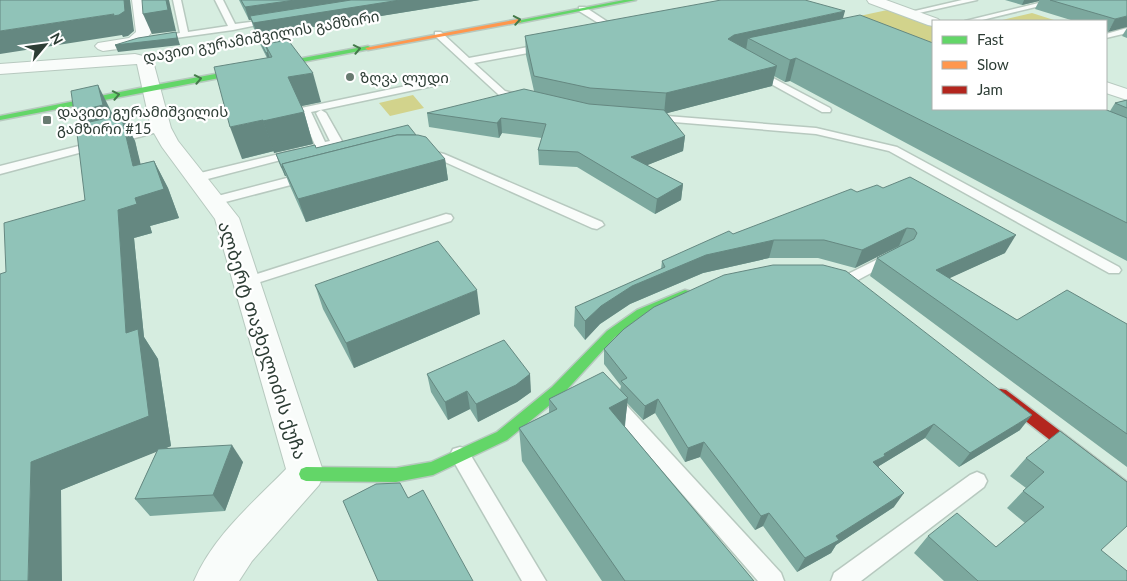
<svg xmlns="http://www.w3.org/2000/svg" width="1127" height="581" viewBox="0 0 1127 581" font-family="Lato,'Noto Sans Georgian',sans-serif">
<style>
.green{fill:#d2d38c}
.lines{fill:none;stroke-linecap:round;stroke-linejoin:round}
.lane-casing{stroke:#b7c9bf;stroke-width:3}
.street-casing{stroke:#b7c9bf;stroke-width:2}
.fast-casing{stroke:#b7c9bf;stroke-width:3}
.slow-casing{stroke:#b7c9bf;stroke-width:3}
.jam-casing{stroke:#b7c9bf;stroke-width:3}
.lane{fill:#f9fcfa;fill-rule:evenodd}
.street{fill:#f9fcfa;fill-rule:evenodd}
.fast{fill:#63d668;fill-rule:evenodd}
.slow{fill:#ff974d;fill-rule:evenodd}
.jam{fill:#b3261e;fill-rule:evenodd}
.wall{fill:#7ca89e}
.shaded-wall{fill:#658881}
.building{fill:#90c3b8;stroke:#658881}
.oneway{stroke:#437a49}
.poi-dot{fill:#687b71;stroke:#fff;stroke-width:2}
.labels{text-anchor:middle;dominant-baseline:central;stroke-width:4.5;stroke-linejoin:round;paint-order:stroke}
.far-street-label{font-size:15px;fill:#2d3d35;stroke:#fff}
.far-poi-label{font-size:15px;fill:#2d3d35;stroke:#fff;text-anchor:start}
.street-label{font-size:18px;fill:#2d3d35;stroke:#fff}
</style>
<rect width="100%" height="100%" fill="#d6ede0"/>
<g class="green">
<path d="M892,9L933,25V53L850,18Z"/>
<path d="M1032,13L1057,21H998Z"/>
<path d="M413,95L424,108L390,116L379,103Z"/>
</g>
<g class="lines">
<g class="lane-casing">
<g id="lane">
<path d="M173,0H181L188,32L228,26L215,0H223L235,24L272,19L276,21L233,30L154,41V37L180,33Z"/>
<path d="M962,0H977L910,15L906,13Z"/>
<path d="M1051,0H1065L978,21H965Z"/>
<path d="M579,7H585L623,32L616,34L579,11Z"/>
<path d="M1127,28V33L1106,38V34Z"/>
<path d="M435,32H441L469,58L544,44L548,47L544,50L474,63L505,91L526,96L528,98L523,101L499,95L435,36Z"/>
<path d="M756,69L830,108L831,110L830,112H822L753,74L751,72Z"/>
<path d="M444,78L449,81L447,83L311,112L325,142L330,141L316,113L321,110L326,113L343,143L341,145L322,150L315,149L313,147L315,145L300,110L301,108Z"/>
<path d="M654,115L816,128L897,147L1119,267L1121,270L1119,273H1109L889,151L816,134L650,120L649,118L650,116Z"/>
<path d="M161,125L166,128L165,130L0,174V166Z"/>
<path d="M424,149L444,154L602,222L604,225L597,229L592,228L436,158L420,154L418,152L420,150Z"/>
<path d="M296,150L300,151L302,153L300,155L196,182L190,178L192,175Z"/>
<path d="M306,173L312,177L310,180L214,205L208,201L210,198Z"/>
<path d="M446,214L451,215L453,218L451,221L251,285H241L239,282L241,279Z"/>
<path d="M892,252L897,253L899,256L897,259L856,281H846L844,278L846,275Z"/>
<path d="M612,394L618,396L781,573L784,581H758L606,406L603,401L606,396Z"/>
<path d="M460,447L467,449L546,581H522L450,455L453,449Z"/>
<path d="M977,472L984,475L987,481L984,487L861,581H831L834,573L970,475Z"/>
</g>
</g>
<g class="street-casing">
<g id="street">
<path d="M132,0H146L151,33C140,49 122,48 103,51L98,49L95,46L98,43L129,38L136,32Z"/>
<path d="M867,0H886L938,19L940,21H933V26L928,25L869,3Z"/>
<path d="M135,54L151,58L153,61L171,128L178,141L239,218L324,474L319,485L252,561L239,581H194C213,536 253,503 286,469L215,219L162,147L151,128L137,64L0,74V64Z"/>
<path d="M1106,82L1127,89V100L1106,93Z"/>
</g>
</g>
<g class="fast-casing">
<g id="fast">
<path d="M624,0H636L519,23L516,21Z"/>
<path d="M368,46L370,47V49L0,120V116L150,86Z"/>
<path d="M685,290L689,291L691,294L689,297L645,316L615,337L562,395L507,440L433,475L396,482L306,481L301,479L299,474L301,469L306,467L396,468L431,462L497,432L552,387L607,331L637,310Z"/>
</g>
</g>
<g class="slow-casing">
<path id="slow" d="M519,19L521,22L368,50L365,48Z"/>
</g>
<g class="jam-casing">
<path id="jam" d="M1001,389L1006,390L1127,482V498L1122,496L996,398L994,394L996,390Z"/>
</g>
<use href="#lane" class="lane"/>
<use href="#street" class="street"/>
<use href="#fast" class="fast"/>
<use href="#slow" class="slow"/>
<use href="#jam" class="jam"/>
</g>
<g class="wall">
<path d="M239,0H480L274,33L321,102L301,106L304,112L313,144L274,153V151L242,159L267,58L260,44L258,37L260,35L258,36L254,29L251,20H249Z"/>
<path d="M1005,0H1127L1108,32L1106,31V21H1074L1035,9L1039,1L1022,5Z"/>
<path d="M843,18L1110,111L1115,103L1127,100V261L790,81L785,82L774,76L772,86L667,113L685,136L683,151L647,165L683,184L681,200L655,214L577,167L539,165L538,150L542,138L502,133L499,138L429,127L427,113L534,91L526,55L525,36Z"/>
<path d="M1127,28V38L1122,36Z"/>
<path d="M74,112L112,113L113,117L121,115L135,141L140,164L154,161L168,188L179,218L150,226L152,233L134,238L144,337L158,359L171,446L164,449L243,462L225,511L150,516L135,499L157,451L61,490L6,272L85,200L81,124Z"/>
<path d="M416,135L445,159L448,180L306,222L290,186L286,176H285L279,163L276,154L316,148Z"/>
<path d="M857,192L1005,253L949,278L1017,320L1127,324V467L870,276L877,258L899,246L855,268L818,258H769L703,273L630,304L600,324L585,340L574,326L575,307L661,269L662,261L733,234Z"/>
<path d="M315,285L480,314L354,368L323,309Z"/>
<path d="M604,349L1020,430L959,467L925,438L879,466L878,468L894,507L836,545L831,553L797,572L763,526L755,530L700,457L685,462L655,413L643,420L627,403L625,427L754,581H602L522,461L519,428L549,413V399L620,390L621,386L604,364Z"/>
<path d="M427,374L531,392L517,402L478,422L470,409L448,420L431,392Z"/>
<path d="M1026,458L1127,482L1101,550L1127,581H944L914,553L928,536L996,547L1025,523L1007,508L1026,488L1010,476Z"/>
</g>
<g class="shaded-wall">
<path d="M124,0H130L134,31L128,36L123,37L122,35L0,54V31L114,14Z"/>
<path d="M166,0H169L176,31L152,34L143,14Z"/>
<path d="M295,0H381L250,16L251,20H249L245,7Z"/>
<path d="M400,0H480L258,36L253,23Z"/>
<path d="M1024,0H1039V1L1022,5Z"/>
<path d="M845,11L840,29L748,38L746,50L728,39L734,35Z"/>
<path d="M1127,16V27L1108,32L1115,19Z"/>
<path d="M176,32L180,45L118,52L115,45Z"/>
<path d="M268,52L270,59L268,60L266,53Z"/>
<path d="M796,58L790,81L785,82L790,60Z"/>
<path d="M777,66L772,86L664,114L666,93Z"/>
<path d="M313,73L321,102L297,107L288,77Z"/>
<path d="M98,85L112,113L118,134L90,141L74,112Z"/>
<path d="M304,112L313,144L274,153L263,121Z"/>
<path d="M121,115L135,141L148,194L133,166Z"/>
<path d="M501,118L502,133L499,138L497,123Z"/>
<path d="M263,120L274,151L242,159L230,127Z"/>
<path d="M685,136L683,151L630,172L631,157Z"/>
<path d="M445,159L448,180L306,222L298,199Z"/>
<path d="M154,161L168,188L179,218L150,226L152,233L134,238L144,337L158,359L171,446L61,490L62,581H28L31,462L126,333L118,210L135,198Z"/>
<path d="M282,168H283L286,176H285Z"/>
<path d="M683,184L681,200L655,214L657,199Z"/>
<path d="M907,228L899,246L855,268L862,250Z"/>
<path d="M1016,235L1005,253L926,289L936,270Z"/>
<path d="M774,240L769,258L703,273L630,304L600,324L585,340V321L601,306L632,286L706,255Z"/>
<path d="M477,290L480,314L354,368L346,343Z"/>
<path d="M530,374L531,392L517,402L478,422L476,404Z"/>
<path d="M467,391L470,409L448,420L445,402Z"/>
<path d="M628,398L624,431L609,408Z"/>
<path d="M658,399L655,413L643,420L645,406Z"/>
<path d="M1032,415L1020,430L959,467L970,453Z"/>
<path d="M934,424L925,438L879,466L877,470L873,462L884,454Z"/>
<path d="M704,442L700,457L685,462L688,448Z"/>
<path d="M232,445L243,462L225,511L213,495Z"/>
<path d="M904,493L894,507L836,545L831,553L797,572L805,558L836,536Z"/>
<path d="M769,513L763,526L755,530L761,516Z"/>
</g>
<g class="building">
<path d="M0,0H124L125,11L119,15L113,16L114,14L0,31Z"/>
<path d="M142,0H166L168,10L143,14Z"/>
<path d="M241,0H295L245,7Z"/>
<path d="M351,0H400L253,23L250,16Z"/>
<path d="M721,0H805L845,11L734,35L728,39L777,66L666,93L590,88L534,76L525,36Z"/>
<path d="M1050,0H1127V16L1115,19Z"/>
<path d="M860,15L933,43V109H1104L1127,118V223L796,58L790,60L748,38Z"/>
<path d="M271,29L280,42L265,44L268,52L266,53L258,37Z"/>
<path d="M176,32L177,38L115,45L138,38Z"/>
<path d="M288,40L313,73L288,77L304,112L263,121V120L230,127L214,67L272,57L265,44Z"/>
<path d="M98,85L103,105L74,112L71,91Z"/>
<path d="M524,89L589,104L664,110L685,136L631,157L683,184L657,199L578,152L538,150L546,124L501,118L497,123L427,113Z"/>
<path d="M1127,100V108L1115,103Z"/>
<path d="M121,115L133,166L154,161L164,189L135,198L137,204L118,210L126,333L138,329L149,416L31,462L28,581H0V274L6,272L4,223L85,200L76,125Z"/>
<path d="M408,125L416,135H397L282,164L283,168H282L276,154L315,145L316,148Z"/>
<path d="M397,135H418L426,137L445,159L298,199L282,164Z"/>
<path d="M910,177L1016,235L936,270L1017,320L1067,290L1127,324V434L877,258L914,239L917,233L914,229L907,228L862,250L824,240H774L706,255L632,286L601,306L585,321L575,307L665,267L662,261L729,231L733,234L851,189L857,192L877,185L883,188Z"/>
<path d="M438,241L477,290L346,343L315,285Z"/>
<path d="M773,265H823L846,271L1032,415L970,453L934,424L884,454L885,456L873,462L904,493L836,536L839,540L805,558L769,513L761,516L704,442L688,448L658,399L645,406L621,381L627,378L604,349L624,329L654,307L724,275Z"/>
<path d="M504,340L530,374L516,385L476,404L467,391L445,402L427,374Z"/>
<path d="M603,372L628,398L609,408L754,581H625L519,428L557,409L549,399Z"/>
<path d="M1060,431L1127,482V526L1101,550L1127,571V581H978L928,536L957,513L996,547L1044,507L1023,491L1044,472L1026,458Z"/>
<path d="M232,445L213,495L135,499L158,449Z"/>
<path d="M400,483L408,498L423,490L473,581H378L343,501L376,484Z"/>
</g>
<defs><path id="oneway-chevron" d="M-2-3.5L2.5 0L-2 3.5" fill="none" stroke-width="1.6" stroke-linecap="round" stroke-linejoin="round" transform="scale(1.25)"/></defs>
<g class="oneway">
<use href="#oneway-chevron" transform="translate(517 20) rotate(-10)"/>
<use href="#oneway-chevron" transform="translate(357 49) rotate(-11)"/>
<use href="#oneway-chevron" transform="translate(198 79) rotate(-11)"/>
<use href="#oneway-chevron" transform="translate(116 95) rotate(-11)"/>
</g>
<g class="poi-dot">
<circle cx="350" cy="77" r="5"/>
<rect x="42" y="115" width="10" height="10" rx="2.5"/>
</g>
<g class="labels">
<g class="far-street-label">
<text transform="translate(261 36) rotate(-10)">დავით გურამიშვილის გამზირი</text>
</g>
<g class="far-poi-label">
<text x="360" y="77">ზღვა ლუდი</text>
<text x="57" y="111">დავით გურამიშვილის<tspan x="57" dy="17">გამზირი #15</tspan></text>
</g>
<g class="street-label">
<text transform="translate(263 340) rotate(72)">ალბერტ თავხელიძის ქუჩა</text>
</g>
</g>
<rect x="932" y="20" width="175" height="90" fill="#ffffff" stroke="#abb1ae"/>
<rect x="942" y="36" width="25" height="8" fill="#63d668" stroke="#abb1ae"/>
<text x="977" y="45" font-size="15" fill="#2d3d35">Fast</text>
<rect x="942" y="61" width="25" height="8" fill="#ff974d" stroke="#abb1ae"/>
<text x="977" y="70" font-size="15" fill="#2d3d35">Slow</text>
<rect x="942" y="86" width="25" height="8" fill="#b3261e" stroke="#abb1ae"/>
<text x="977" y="95" font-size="15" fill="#2d3d35">Jam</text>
<g transform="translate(45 45) rotate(61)" stroke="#ffffff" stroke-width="4" paint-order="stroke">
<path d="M0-4L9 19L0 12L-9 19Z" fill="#2d3d35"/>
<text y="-8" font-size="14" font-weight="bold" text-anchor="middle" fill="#2d3d35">N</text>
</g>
</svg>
